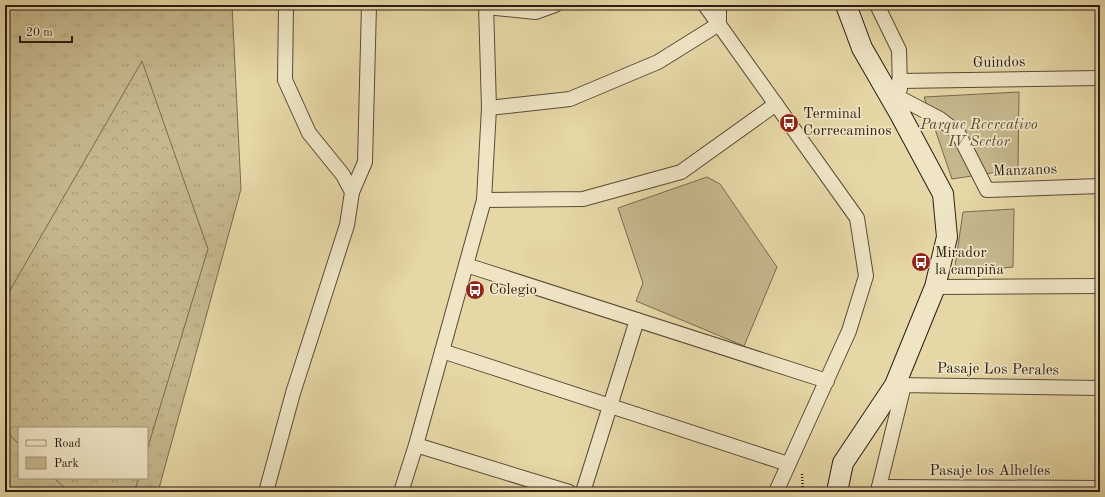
<svg xmlns="http://www.w3.org/2000/svg" width="1105" height="497" viewBox="0 0 1105 497" font-family="'Old Standard TT',serif">
<style>
.grass{fill:url(#grass-tufts);stroke:#786b50;fill-rule:evenodd}
.forest{fill:url(#forest-crowns);stroke:#786b50}
.green{fill:#c6b88d;stroke:#786b50}
.lines{fill:none;stroke-linecap:round;stroke-linejoin:round}
.street-casing{stroke:#594c37;stroke-width:16}
.secondary-casing{stroke:#2a1e12;stroke-width:22}
.path{stroke:#2a1e12;stroke-width:2.5;stroke-dasharray:1 2;stroke-linecap:butt}
.street{stroke:#efe5c5;stroke-width:14}
.secondary{stroke:#efe5c5;stroke-width:20}
.labels{text-anchor:middle;dominant-baseline:central;stroke-width:3.5;stroke-linejoin:round;paint-order:stroke}
.street-label{font-size:15px;fill:#2a1e12;stroke:#efe5c5}
.poi-label{font-size:15px;fill:#2a1e12;stroke:#efe5c5;text-anchor:start}
.park-label{font-size:15px;font-style:italic;fill:#594c37;stroke:#efe5c5}
</style>
<defs>
<pattern id="grass-tufts" width="24" height="20" patternUnits="userSpaceOnUse"><rect width="24" height="20" fill="#c6b88d"/><path d="M3 7l-1-3M5 7V3M7 7l1-3M15 17l-1-3M17 17v-4M19 17l1-3" fill="none" stroke="#aa9e79"/></pattern>
<pattern id="forest-crowns" width="20" height="18" patternUnits="userSpaceOnUse"><rect width="20" height="18" fill="#c6b88d"/><path d="M2 6a3 3 0 1 1 6 0M12 15a3 3 0 1 1 6 0" fill="none" stroke="#aa9e79"/></pattern>
</defs>
<rect width="100%" height="100%" fill="#e6d7a6"/>
<filter id="stains"><feTurbulence type="fractalNoise" baseFrequency=".005" numOctaves="4"/><feColorMatrix values="0 0 0 0 .2 0 0 0 0 .09 0 0 0 0 .02 0 0 0 .5 -.17"/></filter>
<radialGradient id="worn" r=".72"><stop offset=".6" stop-color="#630" stop-opacity="0"/><stop offset="1" stop-color="#630" stop-opacity=".3"/></radialGradient>
<path class="grass" d="M5,5H232L241,189L158,492H5ZM19,428H147V478H19Z"/>
<g class="forest">
<path d="M142,61L208,249L147,450V428H19V444L5,430V299Z"/>
<path d="M54,478H139L134,492H69Z"/>
</g>
<g class="green">
<path d="M1019,92L1018,169L952,179L924,97Z"/>
<path d="M707,177L720,184L777,267L744,346L636,301L643,283L618,208Z"/>
<path d="M1014,209L1013,267L954,273L963,212Z"/>
</g>
<g class="lines">
<g class="street-casing">
<g id="street">
<path d="M705,5L857,218L866,276L849,331L776,492"/>
<path d="M877,5L899,50L900,89"/>
<path d="M486,7L536,12L555,5"/>
<path d="M899,81L1100,78"/>
<path d="M900,98L940,119L958,133L987,190L1100,186"/>
<path d="M489,108L570,99L658,62L719,24V5"/>
<path d="M352,192L365,162L369,5"/>
<path d="M484,200L583,199L681,172L776,104"/>
<path d="M466,265L827,381"/>
<path d="M935,287L1100,286"/>
<path d="M442,351L788,464"/>
<path d="M895,385L1100,388"/>
<path d="M416,445L569,492"/>
<path d="M879,487L1100,488"/>
<path d="M266,492L293,393L347,225L352,192L343,175L309,133L285,80L286,5"/>
<path d="M401,492L416,445L484,200L489,108L486,5"/>
<path d="M583,492L637,320"/>
<path d="M879,492V487L904,385"/>
</g>
</g>
<g class="secondary-casing">
<path id="secondary" d="M837,492L843,463L895,385L935,287L947,237L943,194L900,114L862,48L846,5"/>
</g>
<path class="path" d="M802,474L803,492"/>
<use href="#street" class="street"/>
<use href="#secondary" class="secondary"/>
</g>
<defs>
<g id="bus-disc" transform="scale(1)"><circle r="9.5" fill="#8f2418" stroke="#efe5c5"/><path d="M-5-6H5V4H4V6H2V4H-2V6H-4V4H-5ZM-3.5-4V0h7V-4ZM-3.5 1.2v1.5H-2V1.2ZM2 1.2v1.5H3.5V1.2Z" fill="#fff"/></g>
</defs>
<g fill-rule="evenodd">
<use href="#bus-disc" x="789" y="123"/>
<use href="#bus-disc" x="921" y="262"/>
<use href="#bus-disc" x="475" y="290"/>
</g>
<g class="labels">
<g class="street-label">
<text transform="translate(999 63) rotate(-1)">Guindos</text>
<text transform="translate(1025 171) rotate(-2)">Manzanos</text>
<text transform="translate(998 370) rotate(1)">Pasaje Los Perales</text>
<text x="990" y="471">Pasaje los Alhelíes</text>
</g>
<g class="poi-label">
<text x="803" y="114">Terminal<tspan x="803" dy="17">Correcaminos</tspan></text>
<text x="935" y="253">Mirador<tspan x="935" dy="17">la campiña</tspan></text>
<text x="489" y="290">Colegio</text>
</g>
<g class="park-label">
<text x="979" y="125">Parque Recreativo<tspan x="979" dy="17">IV Sector</tspan></text>
</g>
</g>
<rect width="1105" height="497" fill="none" stroke="#e6d7a6" stroke-width="20"/>
<rect x="6" y="6" width="1093" height="485" fill="none" stroke="#2a1e12" stroke-width="2"/>
<rect x="10" y="10" width="1085" height="477" fill="none" stroke="#2a1e12"/>
<rect x="18" y="427" width="130" height="52" fill="#efe5c5" stroke="#a0957d"/>
<rect x="26" y="440" width="20" height="6" fill="#efe5c5" stroke="#a0957d"/>
<text x="54" y="447" font-size="12" fill="#2a1e12">Road</text>
<rect x="26" y="457" width="20" height="12" fill="#c6b88d" stroke="#a0957d"/>
<text x="54" y="467" font-size="12" fill="#2a1e12">Park</text>
<path d="M20 36v6h52v-6" fill="none" stroke="#2a1e12" stroke-width="2"/>
<text x="26" y="36" font-size="12" fill="#2a1e12" stroke="#efe5c5" stroke-width="3" paint-order="stroke">20 m</text>
<rect width="100%" height="100%" filter="url(#stains)"/>
<rect width="100%" height="100%" fill="url(#worn)"/>
</svg>
